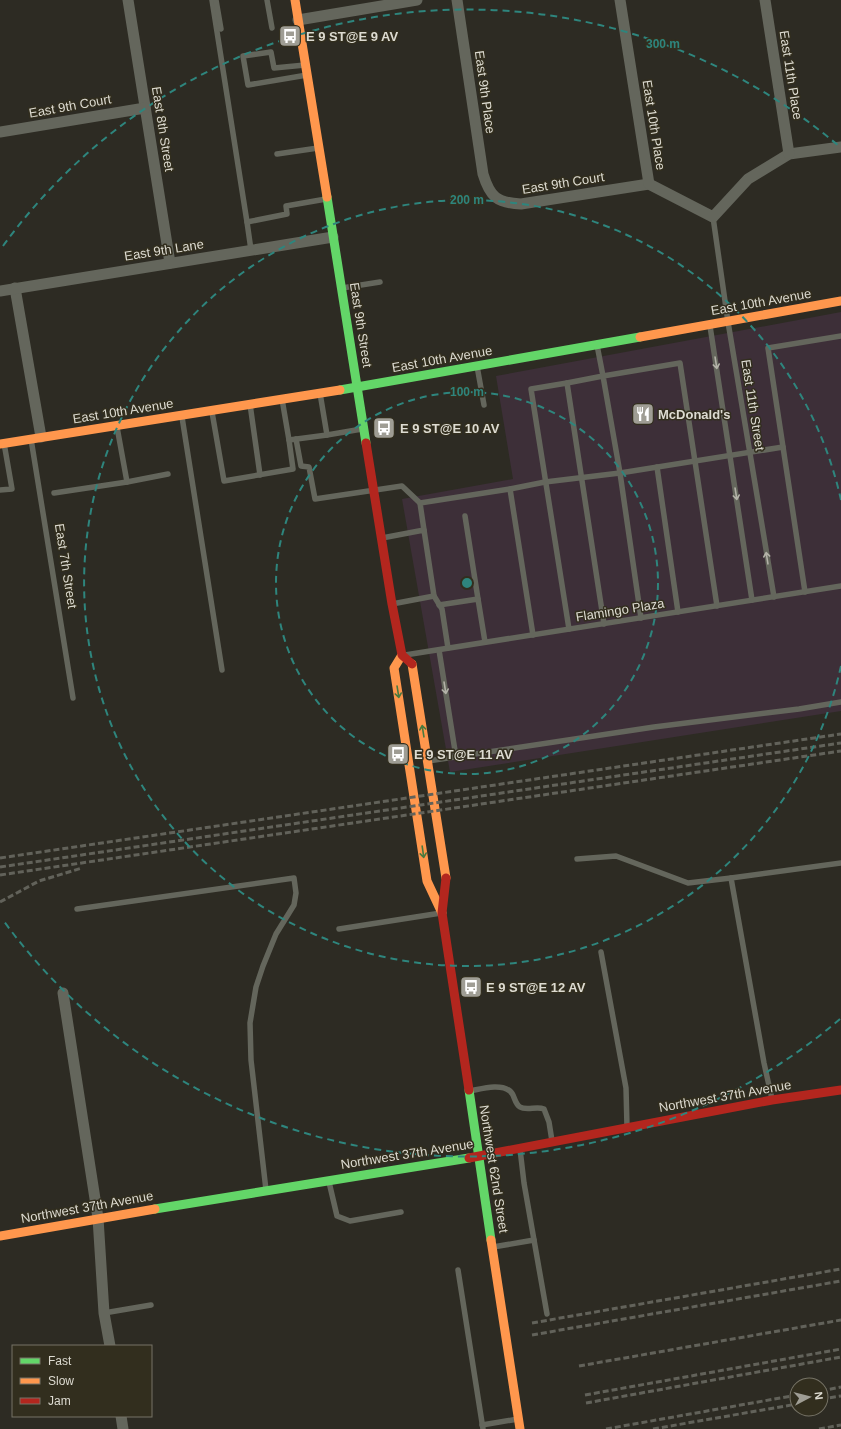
<svg xmlns="http://www.w3.org/2000/svg" width="841" height="1429" viewBox="0 0 841 1429" font-family="Arial,sans-serif">
<style>
.commercial{fill:#3d2f38}
.lines{fill:none;stroke-linecap:round;stroke-linejoin:round}
.lane{stroke:#64665c;stroke-width:5.5}
.street{stroke:#64665c;stroke-width:11}
.fast{stroke:#63d668;stroke-width:9}
.slow{stroke:#ff974d;stroke-width:9}
.jam{stroke:#b3261e;stroke-width:9}
.rail{stroke:#62625a;stroke-width:3;stroke-dasharray:6 3;stroke-linecap:butt}
.oneway{stroke:#b3b2a8}
.oneway2{stroke:#487a3f}
.ring{fill:none;stroke:#2e857d;stroke-width:2;stroke-dasharray:7 5}
.labels{text-anchor:middle;dominant-baseline:central;stroke-width:3;stroke-linejoin:round;paint-order:stroke}
.poi-label{font-size:13px;font-weight:bold;fill:#dddbd1;stroke:#322e1e;text-anchor:start}
.street-label{font-size:13px;fill:#dddbd1;stroke:#322e1e}
.centre{fill:#2e857d;stroke:#322e1e;stroke-width:2}
.ring-label{font-size:12px;text-anchor:middle;font-weight:bold;fill:#2e857d;stroke:#322e1e;stroke-width:3;stroke-linejoin:round;paint-order:stroke}
</style>
<rect width="100%" height="100%" fill="#2d2b23"/>
<path class="commercial" d="M841,312V711L450,772L402,499L513,479L496,376Z"/>
<g class="lines">
<g class="lane">
<path d="M212,0L247,222"/>
<path d="M216,0L221,29"/>
<path d="M267,0L272,28"/>
<path d="M305,65L274,68L271,52L243,56L248,85L307,75"/>
<path d="M277,154L318,148"/>
<path d="M713,217L728,322L774,597"/>
<path d="M251,250L247,222L287,214L286,206L326,199"/>
<path d="M342,288L380,282"/>
<path d="M710,326L752,600"/>
<path d="M597,345L603,376L567,383L604,624"/>
<path d="M477,366L484,405"/>
<path d="M567,383L531,389L569,629"/>
<path d="M282,399L289,440"/>
<path d="M250,404L260,475"/>
<path d="M212,412L224,481L293,469L289,440L327,435L320,393"/>
<path d="M182,417L222,670"/>
<path d="M327,435L362,429"/>
<path d="M31,439L73,698"/>
<path d="M296,439L301,466L309,467L315,499L402,486L420,503"/>
<path d="M657,467L678,612"/>
<path d="M127,482L168,474"/>
<path d="M510,489L533,635"/>
<path d="M0,490L12,489L4,443"/>
<path d="M54,493L127,482L117,427"/>
<path d="M465,516L478,599"/>
<path d="M424,530L420,503L510,489L545,482L620,473L783,447"/>
<path d="M382,538L424,530L434,596L392,604"/>
<path d="M805,592L768,348L841,336"/>
<path d="M434,596L442,609L448,648"/>
<path d="M439,605L478,599L485,642"/>
<path d="M641,618L620,473L603,376L680,363L717,606"/>
<path d="M439,650L456,757"/>
<path d="M405,655L841,586"/>
<path d="M428,761L654,727L799,709L841,702"/>
<path d="M577,859L616,856L688,883L731,878"/>
<path d="M77,909L294,878L296,893L294,905L276,934L263,966L256,987L250,1023L251,1060L266,1190"/>
<path d="M339,929L441,913"/>
<path d="M601,952L626,1088L627,1127"/>
<path d="M469,1091C481,1089 500,1083 510,1091C515,1095 514,1103 520,1107C526,1111 537,1106 544,1109L549,1122L552,1141"/>
<path d="M772,1099L764,1063L731,878L841,863"/>
<path d="M520,1149L524,1183L547,1314"/>
<path d="M329,1182L337,1216L350,1221L401,1212"/>
<path d="M493,1247L534,1240"/>
<path d="M458,1270L483,1429"/>
<path d="M104,1313L151,1305"/>
<path d="M482,1425L518,1419"/>
</g>
<g class="street">
<path d="M128,0L170,263"/>
<path d="M457,0L483,174C490,197 497,203 521,204L649,184"/>
<path d="M620,0L649,184L713,217L748,179L789,154L841,147"/>
<path d="M765,0L789,154"/>
<path d="M298,20L417,0"/>
<path d="M0,132L145,108"/>
<path d="M15,288L41,437"/>
<path d="M0,291L333,237"/>
<path d="M63,993L98,1218L104,1313L110,1346"/>
<path d="M121,1416L123,1429"/>
</g>
<g class="fast">
<path d="M327,197L366,443"/>
<path d="M340,390L640,337"/>
<path d="M469,1090L491,1240"/>
<path d="M155,1209L469,1158"/>
</g>
<g class="slow">
<path d="M295,0L327,197"/>
<path d="M640,337L841,301"/>
<path d="M0,444L340,390"/>
<path d="M402,655L394,668L427,881L442,913"/>
<path d="M412,664L446,878"/>
<path d="M0,1236L155,1209"/>
<path d="M491,1240L520,1429"/>
</g>
<g class="jam">
<path d="M366,443L392,604L402,655L412,664"/>
<path d="M446,878L442,913L469,1090"/>
<path d="M469,1158L772,1100L841,1090"/>
</g>
<g class="rail">
<path d="M0,858L841,734"/>
<path d="M0,867L841,743"/>
<path d="M0,875L841,751"/>
<path d="M0,902L39,881L82,868"/>
<path d="M532,1323L841,1269"/>
<path d="M532,1335L841,1281"/>
<path d="M579,1366L841,1320"/>
<path d="M821,1391L841,1387"/>
<path d="M585,1395L841,1349"/>
<path d="M821,1399L841,1396"/>
<path d="M586,1403L841,1357"/>
<path d="M606,1429L797,1395"/>
<path d="M653,1429L797,1404"/>
<path d="M819,1429L841,1425"/>
</g>
</g>
<defs><path id="oneway-shaft" d="M-6 0H5M1.5-3L5.5 0L1.5 3" fill="none" stroke-width="1.6" stroke-linecap="round" stroke-linejoin="round"/></defs>
<g class="oneway">
<use href="#oneway-shaft" transform="translate(716 363) rotate(81)"/>
<use href="#oneway-shaft" transform="translate(736 494) rotate(81)"/>
<use href="#oneway-shaft" transform="translate(767 558) rotate(-99)"/>
<use href="#oneway-shaft" transform="translate(445 688) rotate(81)"/>
</g>
<g class="oneway2">
<use href="#oneway-shaft" transform="translate(398 692) rotate(81)"/>
<use href="#oneway-shaft" transform="translate(423 731) rotate(-99)"/>
<use href="#oneway-shaft" transform="translate(423 852) rotate(82)"/>
</g>
<g class="ring">
<circle cx="467" cy="583" r="191"/>
<path d="M841 666A383 383 0 1 1 841 500"/>
<path d="M840 1019A574 574 0 0 1 3 920M3 246A574 574 0 0 1 840 147"/>
</g>
<defs>
<g id="bus-square" transform="scale(1.15)"><rect x="-9" y="-9" width="18" height="18" rx="4" fill="#9f9d94" stroke="#322e1e"/><path d="M-5-6H5V4H4V6H2V4H-2V6H-4V4H-5ZM-3.5-4V0h7V-4ZM-3.5 1.2v1.5H-2V1.2ZM2 1.2v1.5H3.5V1.2Z" fill="#fff"/></g>
<g id="restaurant-square" transform="scale(1.15)"><rect x="-9" y="-9" width="18" height="18" rx="4" fill="#9f9d94" stroke="#322e1e"/><path d="M-5-6h1v4h1v-4h1v4h1v-4h1v5L-1.5 .5V6h-2V.5L-5-1ZM5-6V6H3V1.5H1.5Q1.5-4 5-6Z" fill="#fff"/></g>
</defs>
<g fill-rule="evenodd">
<use href="#bus-square" x="290" y="36"/>
<use href="#restaurant-square" x="643" y="414"/>
<use href="#bus-square" x="384" y="428"/>
<use href="#bus-square" x="398" y="754"/>
<use href="#bus-square" x="471" y="987"/>
</g>
<g class="labels">
<g class="poi-label">
<text x="306" y="36">E 9 ST@E 9 AV</text>
<text x="658" y="414">McDonald's</text>
<text x="400" y="428">E 9 ST@E 10 AV</text>
<text x="414" y="754">E 9 ST@E 11 AV</text>
<text x="486" y="987">E 9 ST@E 12 AV</text>
</g>
<g class="street-label">
<text transform="translate(791 75) rotate(81)">East 11th Place</text>
<text transform="translate(485 92) rotate(82)">East 9th Place</text>
<text transform="translate(70 106) rotate(-10)">East 9th Court</text>
<text transform="translate(654 125) rotate(81)">East 10th Place</text>
<text transform="translate(163 129) rotate(81)">East 8th Street</text>
<text transform="translate(563 183) rotate(-9)">East 9th Court</text>
<text transform="translate(164 250) rotate(-9)">East 9th Lane</text>
<text transform="translate(761 302) rotate(-10)">East 10th Avenue</text>
<text transform="translate(361 325) rotate(81)">East 9th Street</text>
<text transform="translate(442 359) rotate(-10)">East 10th Avenue</text>
<text transform="translate(753 405) rotate(81)">East 11th Street</text>
<text transform="translate(123 411) rotate(-9)">East 10th Avenue</text>
<text transform="translate(66 566) rotate(81)">East 7th Street</text>
<text transform="translate(620 610) rotate(-9)">Flamingo Plaza</text>
<text transform="translate(725 1096) rotate(-10)">Northwest 37th Avenue</text>
<text transform="translate(407 1154) rotate(-9)">Northwest 37th Avenue</text>
<text transform="translate(494 1169) rotate(81)">Northwest 62nd Street</text>
<text transform="translate(87 1207) rotate(-10)">Northwest 37th Avenue</text>
</g>
</g>
<circle cx="467" cy="583" r="6" class="centre"/>
<g class="ring-label">
<text x="663" y="48">300 m</text>
<text x="467" y="204">200 m</text>
<text x="467" y="396">100 m</text>
</g>
<rect x="12" y="1345" width="140" height="72" fill="#322e1e" stroke="#767366"/>
<rect x="20" y="1358" width="20" height="6" fill="#63d668" stroke="#767366"/>
<text x="48" y="1365" font-size="12" fill="#dddbd1">Fast</text>
<rect x="20" y="1378" width="20" height="6" fill="#ff974d" stroke="#767366"/>
<text x="48" y="1385" font-size="12" fill="#dddbd1">Slow</text>
<rect x="20" y="1398" width="20" height="6" fill="#b3261e" stroke="#767366"/>
<text x="48" y="1405" font-size="12" fill="#dddbd1">Jam</text>
<g transform="translate(809 1397) rotate(83)"><circle r="19" fill="#322e1e" stroke="#767366"/>
<path d="M0-3L7 15L0 10L-7 15Z" fill="#9f9d94"/>
<text y="-6" font-size="11" font-weight="bold" text-anchor="middle" fill="#dddbd1">N</text>
</g>
</svg>
